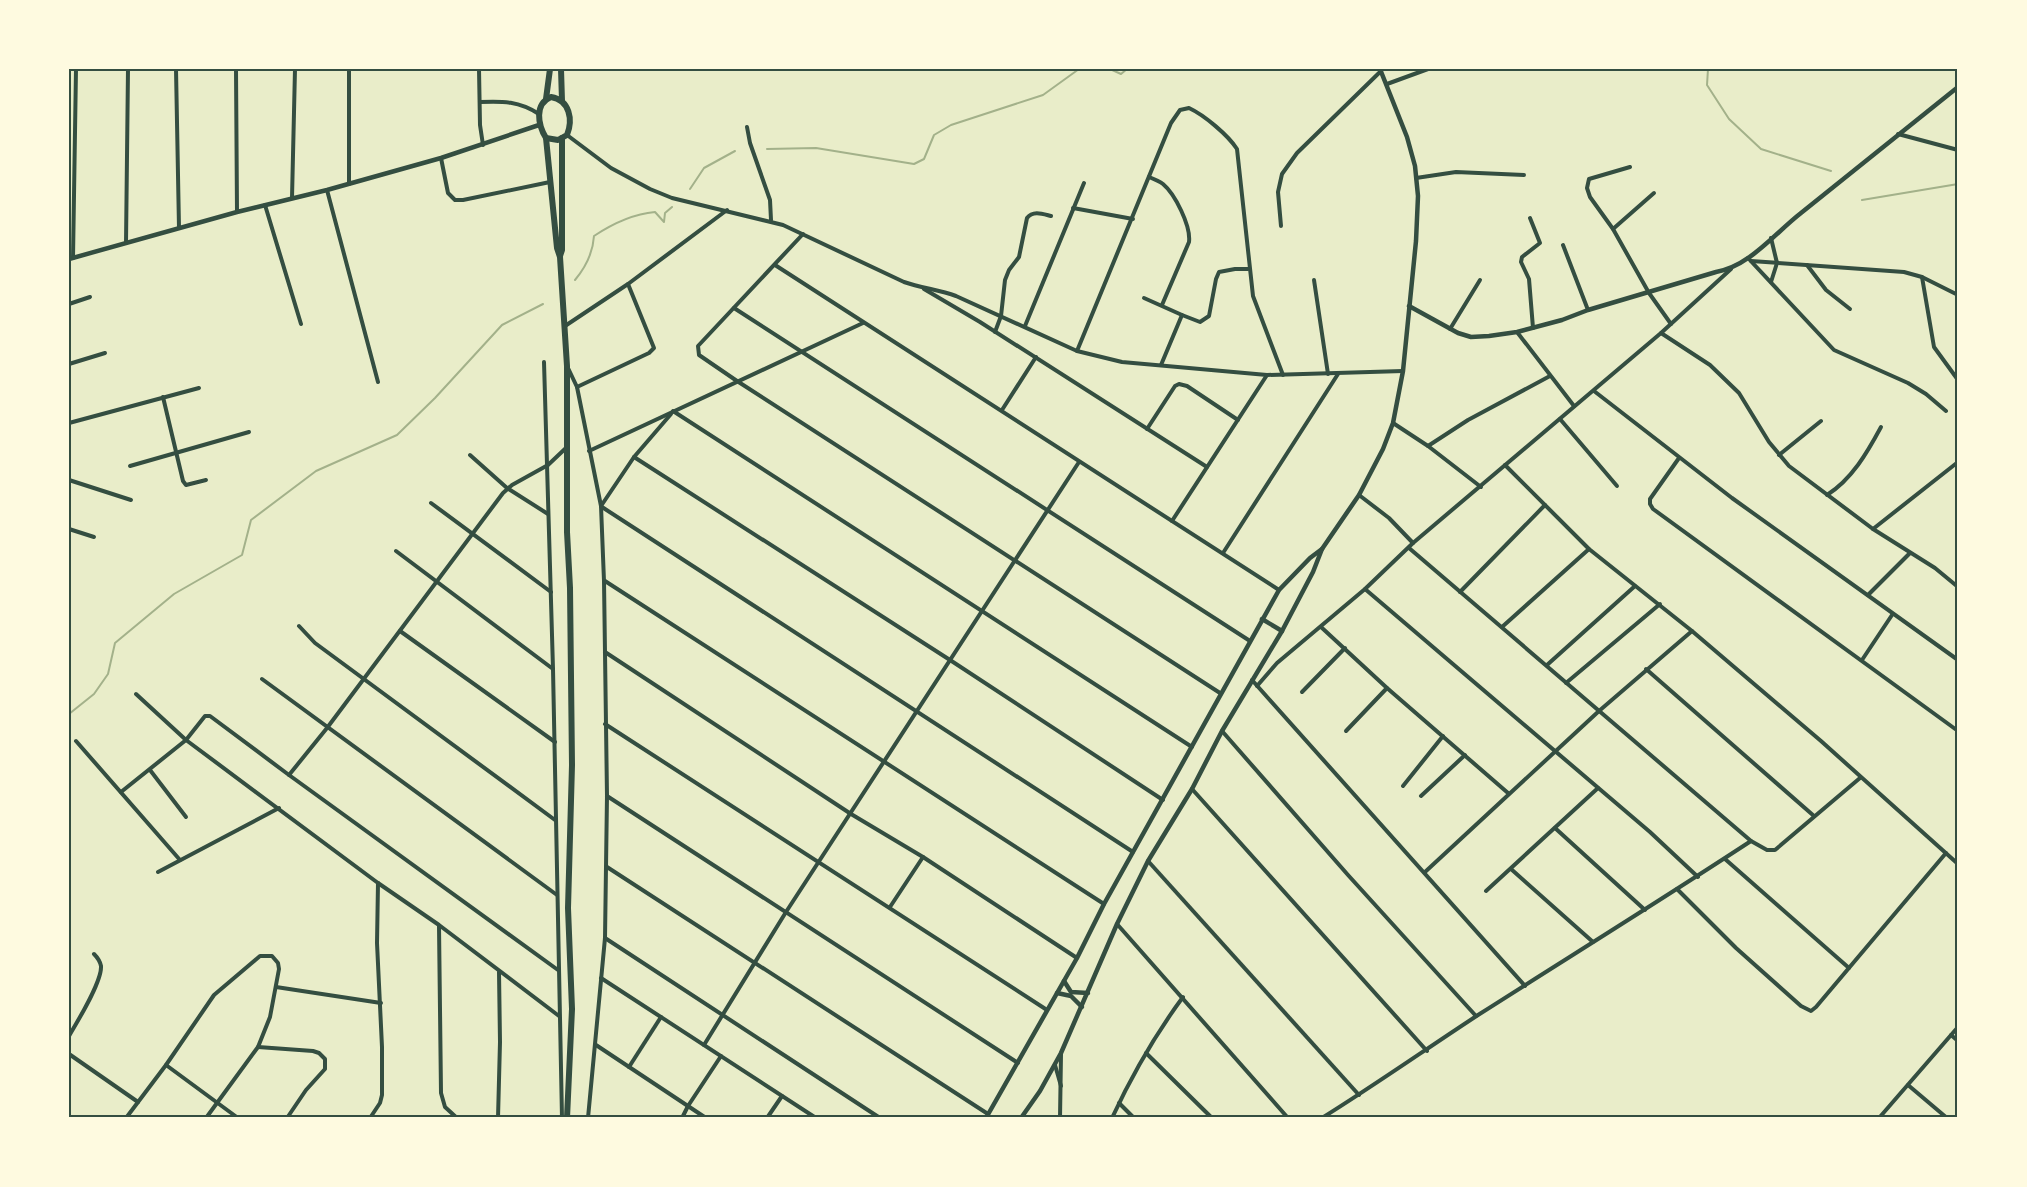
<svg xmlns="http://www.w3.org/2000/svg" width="2027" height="1187" viewBox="0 0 2027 1187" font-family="'Fira Sans',sans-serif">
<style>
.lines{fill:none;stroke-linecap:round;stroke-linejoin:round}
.stream{stroke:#a3b18a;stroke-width:2}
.minor{stroke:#344e41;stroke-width:4}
.tertiary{stroke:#344e41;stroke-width:4.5}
.primary{stroke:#344e41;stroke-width:6}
.neatline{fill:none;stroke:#344e41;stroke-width:2}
</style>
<rect width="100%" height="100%" fill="#e9edc9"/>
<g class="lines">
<g class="stream">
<path d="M1110,69L1121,74L1127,69"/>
<path d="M1708,69L1707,85L1729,119L1761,149L1831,171"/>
<path d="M767,149L816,148L914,164L924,159L934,135L951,125L1043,95L1079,69"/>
<path d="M690,189L704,168L735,151"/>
<path d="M1862,200L1958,184"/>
<path d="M575,280C585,268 593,252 594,236C612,224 633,214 655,212L664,222L665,213L672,207"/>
<path d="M69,714L94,694L108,674L115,643L174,594L242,555L251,520L316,471L397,435L435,398L502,325L543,304"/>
</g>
<g class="minor">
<path d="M176,69L179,228"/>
<path d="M236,69L237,212"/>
<path d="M479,69L480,125L483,145"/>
<path d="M1387,84L1428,69"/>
<path d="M480,102C503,101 519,101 539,114"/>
<path d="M747,127L750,143L770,200L771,220"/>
<path d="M1898,134L1958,150"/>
<path d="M567,135L611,168L650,189L672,198L783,225L904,282C922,288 939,290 956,296L1077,351L1122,362L1267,375L1403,371"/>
<path d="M441,158L448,193L455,200H463L550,182"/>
<path d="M1630,167L1589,179L1587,188L1590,197L1613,229L1649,293L1671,324"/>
<path d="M1149,177C1154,179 1159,181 1163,184C1175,194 1191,226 1189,242L1162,305"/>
<path d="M1416,178L1456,172L1524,175"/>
<path d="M349,184V69"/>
<path d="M327,190L378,382"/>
<path d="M292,198L295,69"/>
<path d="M265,205L301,324"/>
<path d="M1073,208L1133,219"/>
<path d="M1530,218L1540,243L1522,257L1521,262L1529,279L1533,328"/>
<path d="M1281,226L1278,192L1282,174L1297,153L1381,71"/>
<path d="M1613,229L1654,193"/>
<path d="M803,234L698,346L699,355L737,381L1220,693"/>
<path d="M1771,238L1777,263L1771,282"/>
<path d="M126,243L128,69"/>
<path d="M1563,245L1588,310"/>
<path d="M73,258L76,69"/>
<path d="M1748,258L1834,350L1908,383L1926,394L1946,411"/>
<path d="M1751,261L1904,272L1922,277L1958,295"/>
<path d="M775,265L1279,590"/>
<path d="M1807,265L1826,290L1850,309"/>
<path d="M1922,277L1934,347L1958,380"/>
<path d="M1314,280L1328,374"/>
<path d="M924,289L980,322L1207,467"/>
<path d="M1144,298L1182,315"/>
<path d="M69,304L90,297"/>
<path d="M734,308L1250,641"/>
<path d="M565,326L628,284L727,210"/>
<path d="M1025,326L1084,183"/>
<path d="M1450,329L1480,280"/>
<path d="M995,332L1001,316L1005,280L1009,270L1019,257L1027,218C1033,210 1043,214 1051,216"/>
<path d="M1517,332L1574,406"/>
<path d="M1661,333L1710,365L1739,393L1769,442L1789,466L1873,529L1935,568L1958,587"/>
<path d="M1077,351L1171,123L1180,110L1189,108C1204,115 1228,135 1237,149L1253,296L1283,375"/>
<path d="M544,362L553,669L562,1118"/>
<path d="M69,364L105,353"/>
<path d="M1161,365L1182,315L1200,322L1209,316L1216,279L1219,272L1235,269H1248"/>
<path d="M568,368L577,387L601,506L604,581L607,796L605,938L588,1118"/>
<path d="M577,387L649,353L654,348L628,284"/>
<path d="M1594,391L1732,498L1958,660"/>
<path d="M163,397L183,481L186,485L206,480"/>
<path d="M1002,410L1036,357"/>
<path d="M673,411L1192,747"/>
<path d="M1560,419L1617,486"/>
<path d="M69,423L199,388"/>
<path d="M1393,423L1428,446L1481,487"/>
<path d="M1147,429L1175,386L1179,384L1187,386L1238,420"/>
<path d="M1428,446L1468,420L1550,376"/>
<path d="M589,451L863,323"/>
<path d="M470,455L507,488L548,514"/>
<path d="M1779,455L1821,421"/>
<path d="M634,457L950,660L1163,800"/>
<path d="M1679,458L1650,499V504L1653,509L1958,731"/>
<path d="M1505,465L1589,549L1692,631L1821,741L1958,864"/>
<path d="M130,466L249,432"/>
<path d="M69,480L131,500"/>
<path d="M1359,495L1389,518L1413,543"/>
<path d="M1827,495C1852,479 1867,453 1881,427"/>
<path d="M431,503L551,592"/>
<path d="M601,506L634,457L671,414"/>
<path d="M602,507L1133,852"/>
<path d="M1172,521L1267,375"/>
<path d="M69,529L94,537"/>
<path d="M1873,529L1958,462"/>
<path d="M1409,548L1751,841L1767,850H1775L1860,778"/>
<path d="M396,551L553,669"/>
<path d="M1223,553L1338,374"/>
<path d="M605,581L1104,904"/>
<path d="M1365,589L1650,832L1698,877"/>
<path d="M1460,592L1545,505"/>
<path d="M1868,595L1910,553"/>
<path d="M299,626L315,643L555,820"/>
<path d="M1321,627L1387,688L1508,793"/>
<path d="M1502,627L1589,549"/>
<path d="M400,631L555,742"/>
<path d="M605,652L851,814L923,857L1077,958"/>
<path d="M1862,660L1892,615"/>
<path d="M1547,665L1635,586"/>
<path d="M1646,669L1814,816"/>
<path d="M262,679L557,895"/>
<path d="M1252,680L1525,986"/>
<path d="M1566,683L1660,604"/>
<path d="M1257,686L1277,663L1365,589L1413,543L1661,333L1731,269"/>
<path d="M1302,692L1345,648"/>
<path d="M136,694L186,740L378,883L439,925L559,1016"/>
<path d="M605,724L1047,1010"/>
<path d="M1222,731L1348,875L1476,1016"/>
<path d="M1346,731L1387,688"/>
<path d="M76,741L180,860"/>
<path d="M150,770L186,817"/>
<path d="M289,775L327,728L503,493L512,485L548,465L567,447"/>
<path d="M1403,786L1443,736"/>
<path d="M1192,789L1427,1051"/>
<path d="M121,792L186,740L205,716H210L289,775L558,970"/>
<path d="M607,796L1018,1063"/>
<path d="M1421,796L1465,755"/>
<path d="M1555,828L1645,910"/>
<path d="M1725,859L1849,968"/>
<path d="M1148,861L1359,1095"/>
<path d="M607,867L988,1114"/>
<path d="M1511,869L1593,942"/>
<path d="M158,872L279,808"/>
<path d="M1425,872L1599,711L1692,631"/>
<path d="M1677,889L1736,948L1801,1006L1811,1011L1816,1007L1946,853"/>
<path d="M1486,891L1598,788"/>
<path d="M890,907L923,857"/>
<path d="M1117,924L1288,1118"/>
<path d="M439,926L441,1093L445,1107L457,1118"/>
<path d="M605,938L880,1118"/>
<path d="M601,978L816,1118"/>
<path d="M276,987L381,1003"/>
<path d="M1951,1035L1958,1041"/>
<path d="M69,1036C77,1022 102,982 101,966C100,961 97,957 94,954"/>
<path d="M596,1045L706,1118"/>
<path d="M704,1045L786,912L1079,462"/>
<path d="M258,1047L313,1051L319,1053L325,1059V1069L306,1090L287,1118"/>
<path d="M1146,1053L1212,1118"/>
<path d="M69,1054L138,1102"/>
<path d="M166,1065L238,1118"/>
<path d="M1055,1065L1061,1086"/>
<path d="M629,1067L661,1017"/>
<path d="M1908,1085L1947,1118"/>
<path d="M1119,1103L1134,1118"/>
<path d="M126,1118L166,1065L214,995L260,956H272L278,963L279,969L270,1017L258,1047L206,1118"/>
<path d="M370,1118L380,1103L382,1095V1047L377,943L378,883"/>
<path d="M498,1118L500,1042L499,972"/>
<path d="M682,1118L688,1106L721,1056"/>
<path d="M767,1118L782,1096"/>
<path d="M1060,1118L1061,1054"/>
<path d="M1112,1118C1132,1075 1155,1035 1183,997"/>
<path d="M1322,1118C1375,1085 1426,1049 1478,1015C1569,957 1661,900 1751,841"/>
<path d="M1879,1118L1958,1027"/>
</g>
<g class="tertiary">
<path d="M69,259L237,212L327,190L441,158L539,125"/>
<path d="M1409,306L1458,333L1471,337L1489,336L1517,332L1562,320L1588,310L1716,272C1750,266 1774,234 1801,213C1853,171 1905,129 1958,87"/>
<path d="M1262,619L1282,631"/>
<path d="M1064,981L1071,992L1088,993"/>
<path d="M1057,993L1071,996L1082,1007"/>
<path d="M986,1118L1077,958L1104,904L1279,590L1310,558L1322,549"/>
<path d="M1021,1118L1040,1091L1061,1053L1117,924L1148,861L1192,789L1222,731L1282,631L1313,572L1322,549L1359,495L1383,449L1393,423L1403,371L1416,241L1418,196L1415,166L1407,137L1380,69"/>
</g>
<g class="primary">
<path d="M561,69L562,101"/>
<path d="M551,97C570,100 573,120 567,135L558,140L546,138C538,125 534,104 551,97Z"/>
<path d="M546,99L550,69"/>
<path d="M546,138L557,248L560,257L567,366V532L570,588L572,765L568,908L572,1009L567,1118"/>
<path d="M560,256L562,250V138"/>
</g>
</g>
<rect width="2027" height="1187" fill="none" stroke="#fefae0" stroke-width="141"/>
<rect x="70" y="70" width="1886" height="1046" class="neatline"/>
</svg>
